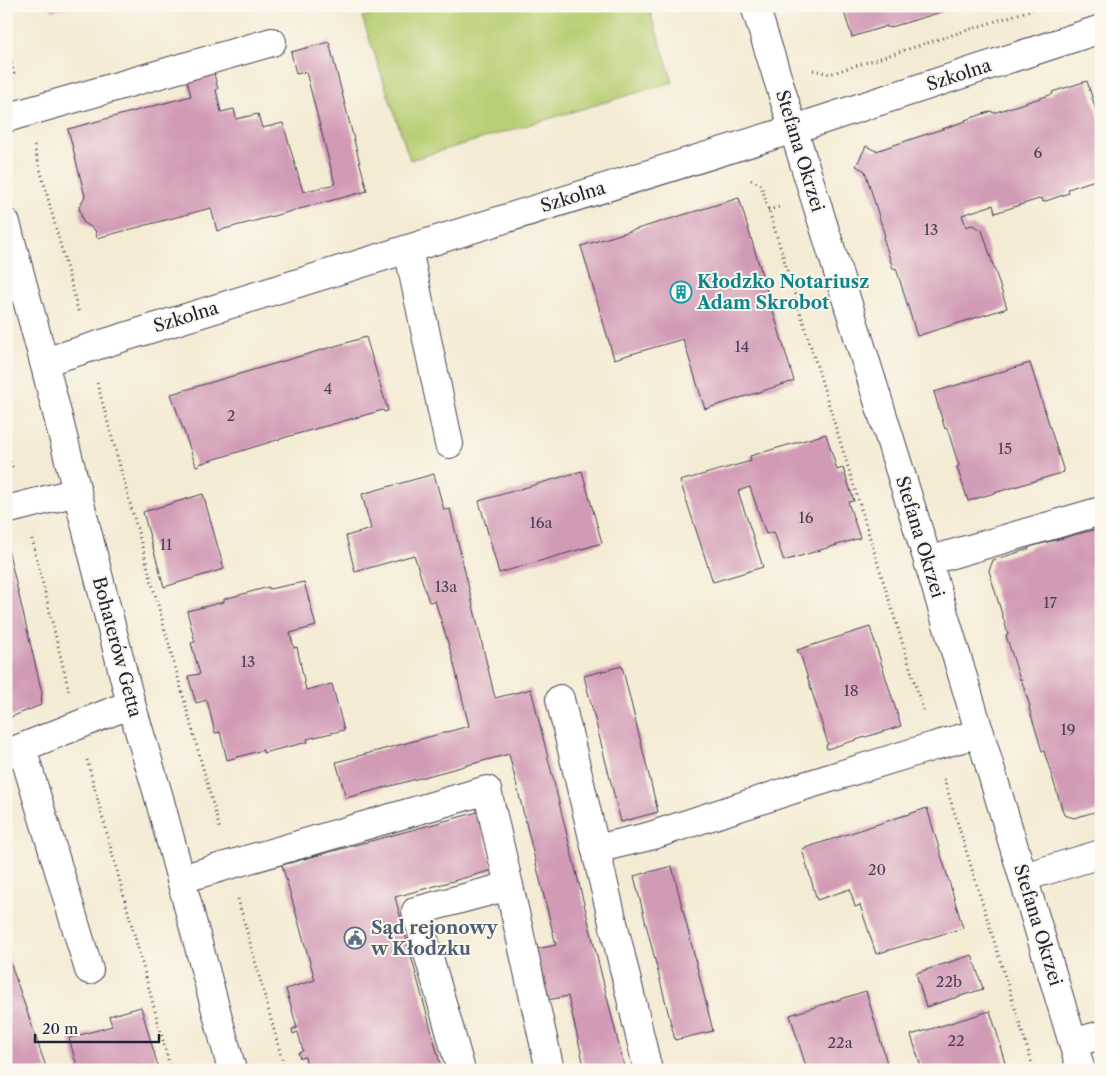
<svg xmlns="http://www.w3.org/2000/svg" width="1107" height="1076" viewBox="0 0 1107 1076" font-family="'Libre Caslon Text',serif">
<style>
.green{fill:#b8cf74;stroke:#6d7858}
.building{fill:#d19ab5}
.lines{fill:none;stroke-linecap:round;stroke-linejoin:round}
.minor-casing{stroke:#424052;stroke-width:30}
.path{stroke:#424052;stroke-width:3;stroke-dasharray:1 4;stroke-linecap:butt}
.minor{stroke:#fff;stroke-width:28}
.labels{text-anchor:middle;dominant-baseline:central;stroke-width:4;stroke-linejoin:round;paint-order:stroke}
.number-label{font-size:15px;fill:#4e405a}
.street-label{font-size:18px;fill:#22223b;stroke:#fbf7ec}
.culture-label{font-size:18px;font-weight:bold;fill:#0d838f;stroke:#fbf7ec;text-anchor:start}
.service-label{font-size:18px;font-weight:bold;fill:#4e5e75;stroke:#fbf7ec;text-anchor:start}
</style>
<rect width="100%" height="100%" fill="#fbf7ec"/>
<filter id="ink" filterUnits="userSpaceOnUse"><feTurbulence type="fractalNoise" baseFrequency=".02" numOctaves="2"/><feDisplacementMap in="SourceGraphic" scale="10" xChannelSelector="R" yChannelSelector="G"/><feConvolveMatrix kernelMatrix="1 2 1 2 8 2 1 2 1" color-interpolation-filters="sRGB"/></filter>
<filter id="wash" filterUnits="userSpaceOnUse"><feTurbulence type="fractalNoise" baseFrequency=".0096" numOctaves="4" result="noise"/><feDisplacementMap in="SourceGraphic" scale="20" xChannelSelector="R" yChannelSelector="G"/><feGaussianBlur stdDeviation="1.12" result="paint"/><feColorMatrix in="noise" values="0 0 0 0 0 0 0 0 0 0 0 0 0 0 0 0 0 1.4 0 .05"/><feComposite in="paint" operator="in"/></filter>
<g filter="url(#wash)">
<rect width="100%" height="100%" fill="#f4ebd4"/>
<path class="green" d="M403,6H648L673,82L410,160L362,17Z"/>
<g id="blocks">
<g class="building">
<path d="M50,6H68V7L52,11Z"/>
<path d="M842,6H954V7L944,10L945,11L888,28L887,26L852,37Z"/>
<path d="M329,42L367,191L217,231L211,208L97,238L95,230L83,222L79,207L85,196L68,129L191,96L185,73L212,66L218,89L216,90L221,112L234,109L236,119L258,114L262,128L283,123L303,192L335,184L306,72L296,74L291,52Z"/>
<path d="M1087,81L1101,126V178L1068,189L1069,193L1043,202L1042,198L995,213L993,205L962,215L966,227L972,225L982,230L1007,308L917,336L896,268L893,269L883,237L885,236L865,171L856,166L866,146L876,151L966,121L965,120L992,111L993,113L1053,94L1052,92Z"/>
<path d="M739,198L794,381L705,409L683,339L614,359L581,246Z"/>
<path d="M366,337L388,411L384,412L383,410L290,436L199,464L200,465L196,466L171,394Z"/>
<path d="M1030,363L1064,472L968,501L957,467L959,466L947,428L945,429L934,392Z"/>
<path d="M826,434L837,470L843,468L854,501L848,502L860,538L784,561L774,532L766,534L750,487L738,491L763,567L713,582L680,481L751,461L750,456Z"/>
<path d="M582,471L602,543L499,573L479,501Z"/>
<path d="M434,474L444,510L450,509L495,698L531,689L625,1070H585L568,996L543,1001L532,950L556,945L509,754L346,798L336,762L469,726L452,656L435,601L429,602L414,555L355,572L346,536L371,529L362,494Z"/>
<path d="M203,494L224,569L164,587L143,512Z"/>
<path d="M1101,528V810L1074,818L1064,815L1044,751H1042L1029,708L1030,706L1021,679L1020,680L1006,635L1008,634L989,571L993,560L1029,549V547Z"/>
<path d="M8,549L42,693L41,705L6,719V550Z"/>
<path d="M304,582L316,626L290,633L294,648L297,647L306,690L332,684L344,730L307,739L308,742L263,753V750L227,760L220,732L215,733L207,700L196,703L188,676L200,674L191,643L195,642L187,611L224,602V599L269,587V589Z"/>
<path d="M870,627L901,726L827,749L826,745L828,744L800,653L799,654L797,650Z"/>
<path d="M622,666L658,812L621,822L584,676Z"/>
<path d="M927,808L963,928L876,954L860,905L855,907L850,889L817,900L802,849Z"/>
<path d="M478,812L493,870L395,897L442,1070H308L305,1057L300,1058L298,1053L303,1051L298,1032L293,1034L292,1029L297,1028L286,989L315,980L282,865Z"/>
<path d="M672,866L713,1031L675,1040L634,876Z"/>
<path d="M6,953H7L47,1070H6Z"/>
<path d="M972,955L983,989L926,1007L916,973Z"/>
<path d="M866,991L889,1070H807L790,1015Z"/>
<path d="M141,1007L159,1070H78L69,1038L112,1026L109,1016Z"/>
<path d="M990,1011L1001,1046H1000L1007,1070H922L911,1035Z"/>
</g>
</g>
</g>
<g filter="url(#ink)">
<use href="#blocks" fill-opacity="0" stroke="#424052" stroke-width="1"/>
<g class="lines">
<g class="minor-casing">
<g id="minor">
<path d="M755,6L928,561L1081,1070"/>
<path d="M6,118L272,42"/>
<path d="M6,223L44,362L131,704L158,794L232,1070"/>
<path d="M408,249L449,444"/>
<path d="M44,362L794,129L1101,29"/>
<path d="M6,510L77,492"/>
<path d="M928,561L1101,511"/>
<path d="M560,699L648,1070"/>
<path d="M22,748L89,970"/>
<path d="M6,754L131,704"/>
<path d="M596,849L650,836L804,786L934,746L980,733"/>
<path d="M1024,877L1101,854"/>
<path d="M181,879L487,790L509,886L416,911L461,1070"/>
<path d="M509,886L550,1070"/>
<path d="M1073,1043L1101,1035"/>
</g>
</g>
<g class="path">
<path d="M6,44L15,78"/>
<path d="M813,70L830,74L1043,6"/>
<path d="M34,146L79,314"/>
<path d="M751,180L761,185L924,713"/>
<path d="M768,210L780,207"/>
<path d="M97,383L220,830"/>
<path d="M6,447L13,470"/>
<path d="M32,539L69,691"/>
<path d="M87,760L171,1070"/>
<path d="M944,779L1034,1070"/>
<path d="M238,899L285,1070"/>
</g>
<use href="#minor" class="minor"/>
</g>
</g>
<defs>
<g id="building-ring" transform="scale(1.125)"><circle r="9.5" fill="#fbf7ec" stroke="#0f9aa8" stroke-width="1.5"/><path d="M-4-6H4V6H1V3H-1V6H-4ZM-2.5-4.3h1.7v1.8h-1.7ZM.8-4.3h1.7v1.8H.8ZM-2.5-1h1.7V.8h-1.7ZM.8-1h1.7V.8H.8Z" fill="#0f9aa8"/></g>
<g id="civic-ring" transform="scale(1.125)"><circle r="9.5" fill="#fbf7ec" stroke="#5c6f8a" stroke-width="1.5"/><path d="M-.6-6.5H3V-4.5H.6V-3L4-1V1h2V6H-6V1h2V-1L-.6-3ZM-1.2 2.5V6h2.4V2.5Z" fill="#5c6f8a"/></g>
</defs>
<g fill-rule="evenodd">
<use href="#building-ring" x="681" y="292"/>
<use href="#civic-ring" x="355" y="938"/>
</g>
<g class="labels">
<g class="number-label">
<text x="1038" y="152">6</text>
<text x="931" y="229">13</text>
<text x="742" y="346">14</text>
<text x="328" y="388">4</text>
<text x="231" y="415">2</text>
<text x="1005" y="448">15</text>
<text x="806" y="517">16</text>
<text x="541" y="522">16a</text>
<text x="166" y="544">11</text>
<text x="446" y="586">13a</text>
<text x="1050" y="602">17</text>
<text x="248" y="661">13</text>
<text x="851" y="690">18</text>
<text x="1068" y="729">19</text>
<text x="877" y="869">20</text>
<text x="949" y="981">22b</text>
<text x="956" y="1040">22</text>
<text x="840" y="1042">22a</text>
</g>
<g class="street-label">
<text transform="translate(959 75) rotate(-18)">Szkolna</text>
<text transform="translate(800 151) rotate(73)">Stefana Okrzei</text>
<text transform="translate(573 197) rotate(-17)">Szkolna</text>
<text transform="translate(186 317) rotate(-17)">Szkolna</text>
<text transform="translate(920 537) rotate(73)">Stefana Okrzei</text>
<text transform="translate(117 647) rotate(75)">Bohaterów Getta</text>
<text transform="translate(1038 925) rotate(73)">Stefana Okrzei</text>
</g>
<g class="culture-label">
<text x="697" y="282">Kłodzko Notariusz<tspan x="697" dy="21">Adam Skrobot</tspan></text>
</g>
<g class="service-label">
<text x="371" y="928">Sąd rejonowy<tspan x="371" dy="21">w Kłodzku</tspan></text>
</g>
</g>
<rect width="1107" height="1076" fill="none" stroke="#fbf7ec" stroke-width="25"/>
<path d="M35 1034v8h124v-8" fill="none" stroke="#22223b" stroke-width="2.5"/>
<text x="42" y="1034" font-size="15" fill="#22223b" stroke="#fbf7ec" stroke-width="4" paint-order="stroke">20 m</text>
</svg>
